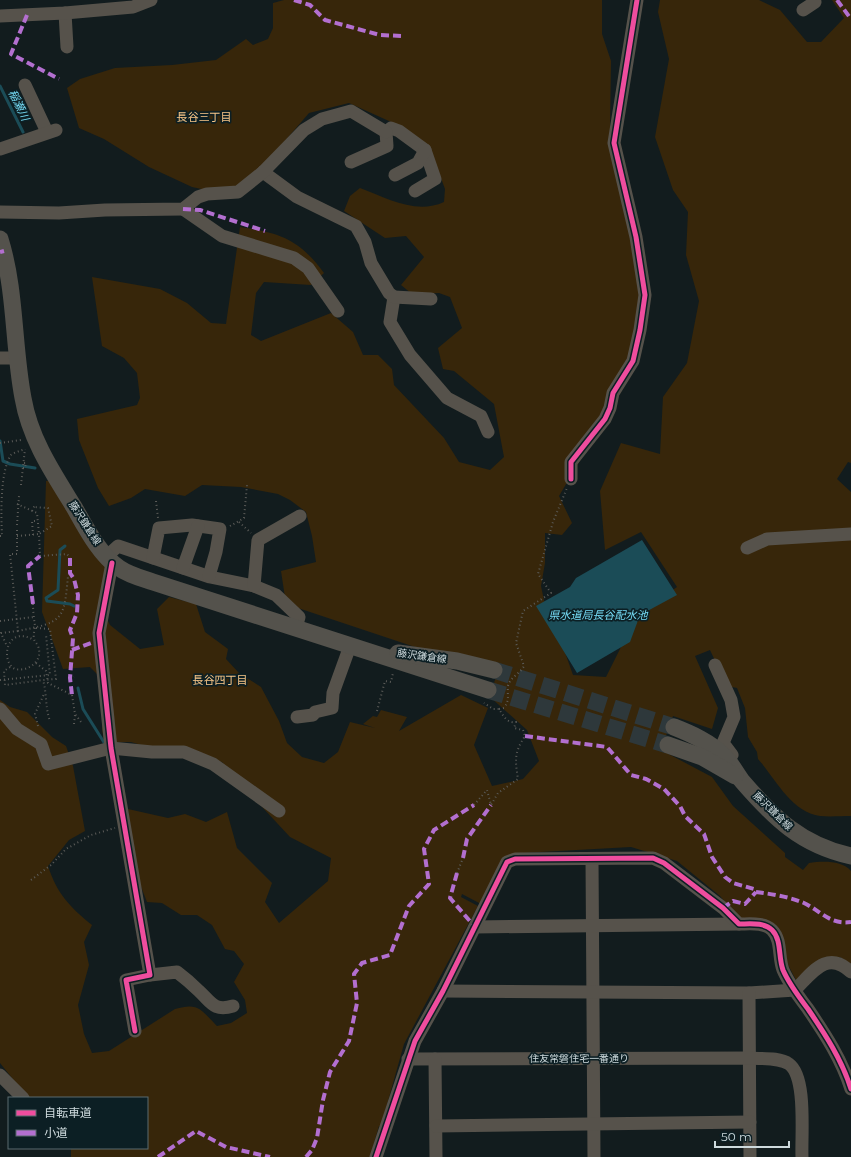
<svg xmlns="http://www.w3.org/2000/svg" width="851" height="1157" viewBox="0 0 851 1157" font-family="Montserrat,'Noto Sans JP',sans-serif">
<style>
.green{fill:#37260a}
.water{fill:#1b4c57}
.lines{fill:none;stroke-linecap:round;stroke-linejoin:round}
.stream{stroke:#1b4c57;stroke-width:3}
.major-tunnel{stroke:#2e383b;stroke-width:17;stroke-dasharray:17 8;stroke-linecap:butt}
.path{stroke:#5b5b58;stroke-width:2;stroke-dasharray:1 3;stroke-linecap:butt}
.minor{stroke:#56524b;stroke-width:13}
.major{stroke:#54524c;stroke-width:17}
.quiet{stroke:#b36fd0;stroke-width:4;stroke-dasharray:8 4;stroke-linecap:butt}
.cycleway-casing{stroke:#0c1f24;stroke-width:8}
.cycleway{stroke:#ef4d9e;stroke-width:5}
.labels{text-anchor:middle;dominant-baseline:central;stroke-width:3.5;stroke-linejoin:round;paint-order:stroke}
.street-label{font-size:10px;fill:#cedadd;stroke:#0c1f24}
.water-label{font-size:11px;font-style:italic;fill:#76dcf6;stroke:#0c1f24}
.neighbourhood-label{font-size:11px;fill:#fac787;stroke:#0c1f24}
</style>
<rect width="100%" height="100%" fill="#121c1e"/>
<path class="green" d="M284,0H602V34L611,61L610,127L613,164L628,227L642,297L637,365L559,496L572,523L562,535L545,533V563L541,586L546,610L556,627L573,675L606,677L637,615L677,587L641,532L605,550L600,491L621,443L660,454L663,397L687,363L699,301L686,255L688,212L673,190L655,137L669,59L658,12L660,0H759L780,10L807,42H821L844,18L832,0H851V463L848,462L837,479L851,492V816C841,816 830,817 820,816C791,812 775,778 758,759L757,752L748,737L745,708L737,688L727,686L710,650L695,656L718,708L712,729L673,716L661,750L712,777L733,806L785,853V857L803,870L809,863C822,861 842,860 851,871V964L840,957L824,960L802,978L796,980L786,961L783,938L740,919L720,896L677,861L631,847L523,853L481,904L462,894L461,897L478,906L404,1044L381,1126H379L370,1157H71V1148H147V1098H28L0,1063V700L10,707L27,712L52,737L66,746L73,766L85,831L69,840L48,866C57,894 70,907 92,925L84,942L89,965L78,1005L84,1034L92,1053L109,1051L175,1009C199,1002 201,1010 217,1026L231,1023L247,1013L245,1000L234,982L244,964L234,951L225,949L212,925L197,915H181L162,903L147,902L138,879L128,809L168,818L185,814L206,822L227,812L237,848L272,883L265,902L279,923L328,881L331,858L290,837L250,794L242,788L222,762L176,755L131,742H104L102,729L104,681L90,667L63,669L42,612L46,481L53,480L106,566L102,609L110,625L140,649L164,645L157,609L169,597L196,604L205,632L228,649L226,659L239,673L261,687L279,721L287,743L302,757L324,763L338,752L350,722L375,728L363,724L373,716L377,717L381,710L407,717L399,731L461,695L488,708L474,745L492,786L523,779L539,761L527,730L490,697L499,666L415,647L286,604L281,571L316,562L312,536L306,512L290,500L278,494L241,487L202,485L185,496L145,489L131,498L109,506L98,488L79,440L77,419L137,405L140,398L137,373L124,358L102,346L92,277L160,289L187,303L211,323L226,324L240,227C280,233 299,239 324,273L311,285L264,282L256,293L251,335L261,341L331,313L353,332L363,355H378L392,369L394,385L444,438L459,462L490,470L504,457L494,404L454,371L443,369L438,348L462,328L450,297L439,293L412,294L401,285L424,257L406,236L385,238L344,211L350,196L360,188C387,198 416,215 444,202L445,189L432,154L400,126L349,103L309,113L265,164L238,187L211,191L192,187L149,167L104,139L79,128L67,88L80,79L115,68L172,65L216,60L246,39L253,45L268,39L273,28V3Z"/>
<path class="water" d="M642,540L677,595L640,615L630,642L577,673L536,606L570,587L576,578Z"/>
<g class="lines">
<g class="stream">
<path d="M0,86L23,132"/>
<path d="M0,441L3,461L10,464L35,468"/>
<path d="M65,546L60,550L58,590L46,598L47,601L70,604L74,606"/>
<path d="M78,688L83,709L105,744"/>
</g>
<g class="major-tunnel">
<path d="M494,670L674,727"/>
<path d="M488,690L668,745"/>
</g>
<g class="path">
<path d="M0,443L21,440"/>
<path d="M23,468H25L26,463H24"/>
<path d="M21,485L25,449"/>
<path d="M156,501L158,518"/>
<path d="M17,504L37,513L39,534L52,526L48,508L34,507"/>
<path d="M32,511L35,505"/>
<path d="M239,522L251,533"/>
<path d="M17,525L19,496"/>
<path d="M230,526L244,518L247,485"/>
<path d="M17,530V554H10L18,631C63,622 64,621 68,576L70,573"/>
<path d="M33,535L32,521H38"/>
<path d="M0,536H2C1,514 0,471 11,455C15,452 20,451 25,449"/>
<path d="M17,536L39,534L40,556L67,554L70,558"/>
<path d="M33,604C33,611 34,619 35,626C35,630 33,634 34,638C34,642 37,643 38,646C44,661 28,672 15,669C0,662 6,624 34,640"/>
<path d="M0,621L34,617"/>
<path d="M36,628L50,629L56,679L43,680C47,694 45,707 50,721"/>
<path d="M6,644L1,633L18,631"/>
<path d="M36,663L46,671L48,683L72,695L75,714L81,722"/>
<path d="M10,667L4,671L5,685L43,680"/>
<path d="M70,678L74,677"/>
<path d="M0,680L50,675L46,635"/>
<path d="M499,709L504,708C510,700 507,695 508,686C510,677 520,674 524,666L516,643L523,611L551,593L538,574L553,522L567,488"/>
<path d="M377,711L385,681L391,682L393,673"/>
<path d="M74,724L75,715"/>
<path d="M38,726L35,714L44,694"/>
<path d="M474,805L487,790L491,805L498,793L518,779C515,760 514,753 525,736L523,730L514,728L516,722C507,724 503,715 499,709H493L484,703"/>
<path d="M457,873L463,858"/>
<path d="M31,880L51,865L66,849L91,835L115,828"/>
</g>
<g class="minor">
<path d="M803,10L815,2"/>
<path d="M65,13L67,47"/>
<path d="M0,16L65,13L133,7L151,0"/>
<path d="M25,85L47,132"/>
<path d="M386,132L391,128L399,131L425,150L435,179L415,191"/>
<path d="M0,149L56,130"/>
<path d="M351,162L387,146L386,132"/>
<path d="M263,172L297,197L356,226L365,242L371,263L389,293L394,297L390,322L410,355L447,398L481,416L488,432"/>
<path d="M395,175L418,163L425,150"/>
<path d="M183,209L222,236L294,258L308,268L338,311"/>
<path d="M0,212L59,213L105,210L183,209L198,197L207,194L238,192L263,172L304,130L322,119L351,111L386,132"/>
<path d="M394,297L431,299"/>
<path d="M0,358H17"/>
<path d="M571,479V462L605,419L610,408L613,393L633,361L640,330L645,295L636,237L614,143L637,0"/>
<path d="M747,548L767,539L851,534"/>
<path d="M107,556L118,546L210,577L254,586L276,595L299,617L296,628"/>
<path d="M153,558L159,528L192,525L220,529L216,552L209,576"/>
<path d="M112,563L99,633L111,748L150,975L126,980L135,1031"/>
<path d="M183,568L198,526"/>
<path d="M254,586L258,540L300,516"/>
<path d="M715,665L731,700L734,717L723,743L732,755L728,761"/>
<path d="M0,709L17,729L41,744L48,764L111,748L152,752H184L213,764L279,811"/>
<path d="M297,717L313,715L315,712L332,708L333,693L350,646"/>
<path d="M592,859L594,1157"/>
<path d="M475,927L739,924"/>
<path d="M150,975L177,972C185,978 192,984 199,991C211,1002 214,1012 233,1006"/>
<path d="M443,991L749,993L795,990C812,973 827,949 851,972"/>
<path d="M749,993L750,1157"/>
<path d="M408,1059L749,1058C761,1059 779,1057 789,1064C807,1077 801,1135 802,1157"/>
<path d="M435,1059L436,1157"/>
<path d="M0,1075L23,1098"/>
<path d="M436,1126L750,1122"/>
<path d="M376,1157L415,1041L443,991L507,862L515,859L653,858L664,863L723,908L739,924C750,924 764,922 772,930C782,940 778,957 783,970C789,984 799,997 808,1009C825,1034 842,1060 851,1089"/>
</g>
<g class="major">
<path d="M0,239C16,290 13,346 23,398C30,439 53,473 74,507C86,528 99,554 119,568C129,575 141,578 153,582L488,690"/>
<path d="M398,653L457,661L494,670"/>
<path d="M674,727C692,734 710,742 724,756C731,763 736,773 742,781C774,818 801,845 851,856"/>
<path d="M668,745L702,757L735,776"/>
</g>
<g class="quiet">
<path d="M294,0L310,5L325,20L380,35L402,36"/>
<path d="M837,0L851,19"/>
<path d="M27,15L11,54L59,79"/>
<path d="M183,209L200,210L265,231"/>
<path d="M0,252L4,251"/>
<path d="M70,558V573L74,579L78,595L77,613L70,630L73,638L70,678L72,695"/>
<path d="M33,604L28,566L40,556"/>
<path d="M72,650L91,643"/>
<path d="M525,736L607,747L631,775L646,779L664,789L680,806L685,816L704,834L712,857L725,877L733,883L754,889L756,892C772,894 790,897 804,903C821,911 830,925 851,922"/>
<path d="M463,858L467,839L491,805"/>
<path d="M457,873L450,898L475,927"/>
<path d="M723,908L733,901L745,904L756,892"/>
<path d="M158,1157L196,1131L226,1147L270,1157"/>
<path d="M306,1157L312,1150L317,1138L323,1100L330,1072L349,1041L357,1003L354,974L362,963L390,955L409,906L429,884L424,849L434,830L474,805"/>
</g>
<g class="cycleway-casing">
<g id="cycleway">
<path d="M571,479V462L605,419L610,408L613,393L633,361L640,330L645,295L636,237L614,143L637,0"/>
<path d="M112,563L99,633L111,748L150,975L126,980L135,1031"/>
<path d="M376,1157L415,1041L443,991L507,862L515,859L653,858L664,863L723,908L739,924C750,924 764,922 772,930C782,940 778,957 783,970C789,984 799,997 808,1009C825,1034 842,1060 851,1089"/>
</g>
</g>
<use href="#cycleway" class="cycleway"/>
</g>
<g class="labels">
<g class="street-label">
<text transform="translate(85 523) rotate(57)">藤沢鎌倉線</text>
<text transform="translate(422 656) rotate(8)">藤沢鎌倉線</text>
<text transform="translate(773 811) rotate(44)">藤沢鎌倉線</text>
<text x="579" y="1058">住友常磐住宅一番通り</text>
</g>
<g class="water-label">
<text transform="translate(19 105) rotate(64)">稲瀬川</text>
<text x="598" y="615">県水道局長谷配水池</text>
</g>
<g class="neighbourhood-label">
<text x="204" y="117">長谷三丁目</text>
<text x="220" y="680">長谷四丁目</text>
</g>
</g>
<rect x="8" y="1097" width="140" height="52" fill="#0c1f24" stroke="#5a6a6e"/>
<rect x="16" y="1110" width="20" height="6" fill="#ef4d9e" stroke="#5a6a6e"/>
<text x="44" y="1117" font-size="12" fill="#cedadd">自転車道</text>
<rect x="16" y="1130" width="20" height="6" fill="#b36fd0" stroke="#5a6a6e"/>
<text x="44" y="1137" font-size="12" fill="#cedadd">小道</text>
<path d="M715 1141v6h74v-6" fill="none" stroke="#cedadd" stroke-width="2"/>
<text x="721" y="1141" font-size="12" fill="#cedadd" stroke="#0c1f24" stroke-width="3" paint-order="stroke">50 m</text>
</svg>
